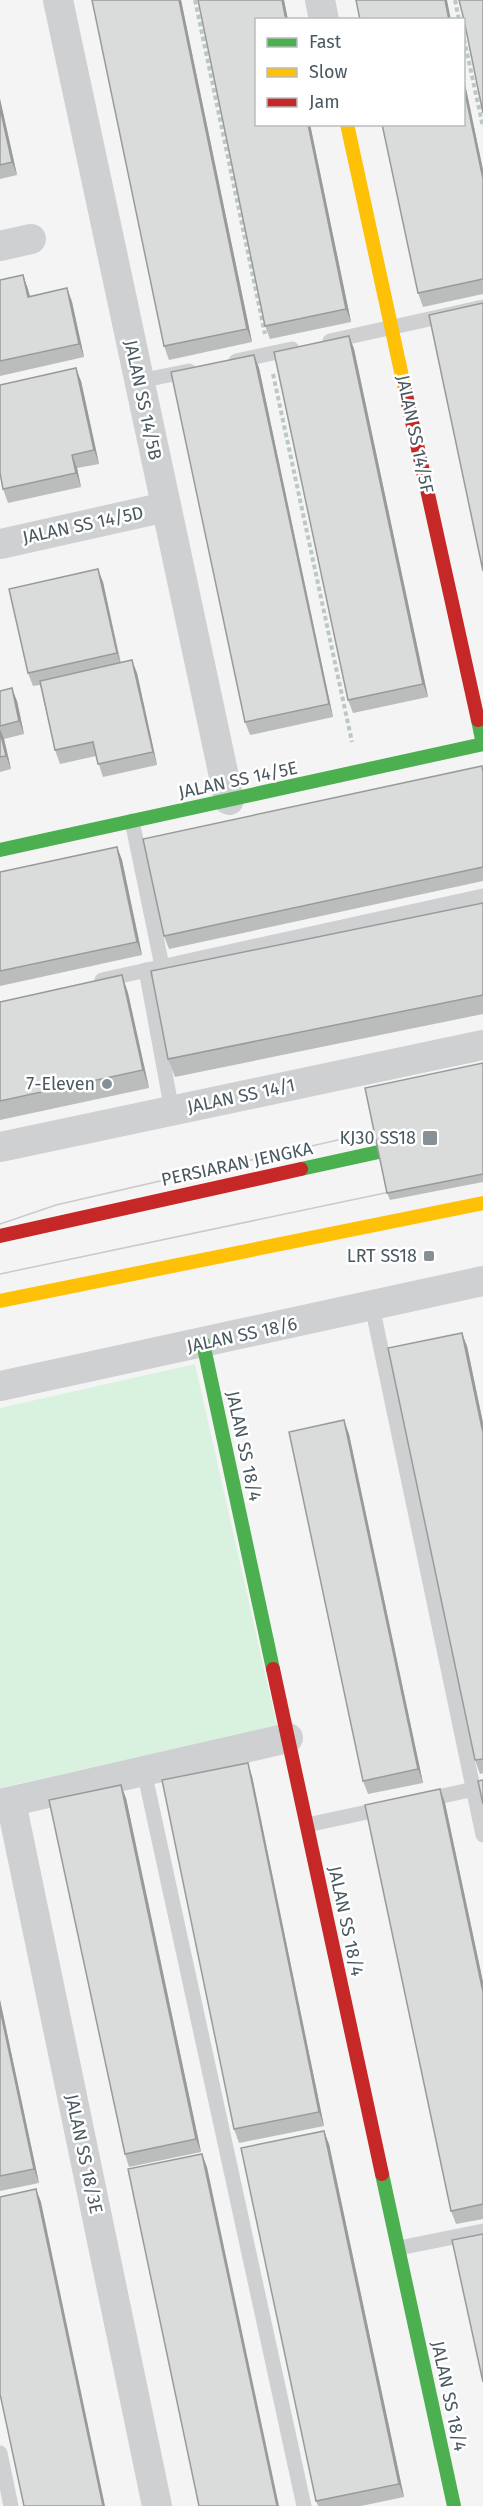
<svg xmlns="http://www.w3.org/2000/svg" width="483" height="2506" viewBox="0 0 483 2506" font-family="'Fira Sans',sans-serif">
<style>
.green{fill:#d9f2e0}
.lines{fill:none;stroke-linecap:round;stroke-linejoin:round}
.path{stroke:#bcc9c3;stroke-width:4;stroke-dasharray:4.5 3;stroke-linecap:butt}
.lane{stroke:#ced0d2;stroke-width:15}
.street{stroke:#ced0d2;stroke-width:30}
.fast{stroke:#4caf50;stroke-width:14}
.slow{stroke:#ffc107;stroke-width:14}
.jam{stroke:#c62828;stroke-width:14}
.tram{stroke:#c9cacc;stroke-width:1.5}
.wall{fill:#bbbdbd}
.shaded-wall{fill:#999a9a}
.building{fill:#dadcdc;stroke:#999a9a;stroke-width:1.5}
.poi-dot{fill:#868f94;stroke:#fff;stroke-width:2}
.labels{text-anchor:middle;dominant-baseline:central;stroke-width:5;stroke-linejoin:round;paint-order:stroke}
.street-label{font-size:18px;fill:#4a5961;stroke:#fff}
.poi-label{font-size:18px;fill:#4a5961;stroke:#fff;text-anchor:end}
</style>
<rect width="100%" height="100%" fill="#f4f4f4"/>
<path class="green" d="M195,1364L277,1726L0,1788V1408Z"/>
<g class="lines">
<g class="path">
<path d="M195,0L265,334"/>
<path d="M455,0L459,20"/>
<path d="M464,39L483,127"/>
<path d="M273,374L352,742"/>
</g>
<g class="lane">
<path d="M330,341L483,307"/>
<path d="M236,361L292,349"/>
<path d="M139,381L189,371"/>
<path d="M132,821L162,966"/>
<path d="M146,970L172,1111"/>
<path d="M102,980L483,896"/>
<path d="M372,1306L483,1835"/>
<path d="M144,1771L304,2506"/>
<path d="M424,1800L483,1787"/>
<path d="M307,1825L386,1808"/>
<path d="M399,2248L483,2231"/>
<path d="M0,2453L11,2506"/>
</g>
<g class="street">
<path d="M58,0L229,800"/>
<path d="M320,0L324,20"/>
<path d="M0,246L31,239"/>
<path d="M0,544L166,507"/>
<path d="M0,1147L483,1045"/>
<path d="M0,1386L483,1281"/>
<path d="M11,1802L157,2506"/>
<path d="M0,1804L288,1738"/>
</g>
<g class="fast">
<path d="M0,850L483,744L478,720"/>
<path d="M301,1169L483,1129"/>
<path d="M203,1343L273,1669"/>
<path d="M382,2174L454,2506"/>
</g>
<g class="slow">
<path d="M347,124L405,390"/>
<path d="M0,1301L483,1203"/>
</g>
<g class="jam">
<path d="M405,390L478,720"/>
<path d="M0,1236L301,1169"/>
<path d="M273,1669L382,2174"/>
</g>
<g class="tram">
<path d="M0,1224L56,1205L390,1128"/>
<path d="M0,1274L404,1189"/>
</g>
</g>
<g class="wall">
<path d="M181,0L252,342L169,360L164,346Z"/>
<path d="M198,0H284L288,20L256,124H310L351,322L270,339L265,326Z"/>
<path d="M464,79L483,170V294L423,307L418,293L464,124Z"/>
<path d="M0,99L17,175L0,179Z"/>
<path d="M23,275L30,296L67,288L72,302L84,357L0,376V280Z"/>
<path d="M349,336L354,349L428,697L353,713L348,700Z"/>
<path d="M254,355L259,368L333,717L250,735L245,722Z"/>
<path d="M81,381L99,464L77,468L81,487L8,503L3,489Z"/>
<path d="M103,582L121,663L137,673L157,765L103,777L96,756L60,764L55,750L40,685L33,686L28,673Z"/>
<path d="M0,691L17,701L24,734L4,739L11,769L0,772Z"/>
<path d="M482,766L483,770V881L169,949L164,936Z"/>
<path d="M117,847L122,860L142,955L0,986V872Z"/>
<path d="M483,903V1014L175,1077L168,1059Z"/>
<path d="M122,975L128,993L149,1088L0,1120V1002Z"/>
<path d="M483,1063V1182L390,1200L387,1193Z"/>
<path d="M467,1346L483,1423V1773L480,1774L475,1760Z"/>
<path d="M349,1434L423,1783L368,1794L363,1781Z"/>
<path d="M252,1776L324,2126L239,2143L234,2129Z"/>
<path d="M440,1789L445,1803L483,1982V2219L456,2224L451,2211Z"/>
<path d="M126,1798L201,2152L129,2167L125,2154Z"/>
<path d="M0,2000L39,2183L0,2191Z"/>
<path d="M329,2144L404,2497L361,2506H318L316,2501Z"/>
</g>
<g class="shaded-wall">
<path d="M179,0H181L252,342L247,329Z"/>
<path d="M282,0H284L288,20H286Z"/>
<path d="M445,0H447L451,20H449Z"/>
<path d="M464,79L483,170V179L464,88Z"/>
<path d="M0,99L17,175L12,162L0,108Z"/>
<path d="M308,124H310L351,322L346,309Z"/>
<path d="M23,275L28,289L33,310L28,297Z"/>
<path d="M67,288L72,302L84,357L79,344Z"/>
<path d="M349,336L354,349L428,697L423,684Z"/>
<path d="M254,355L259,368L333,717L329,704Z"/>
<path d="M76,368L81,381L99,464L94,450Z"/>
<path d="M72,455L77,468L81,487L76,473Z"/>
<path d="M98,569L103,582L121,667L117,653Z"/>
<path d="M132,660L137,673L157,765L153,752Z"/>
<path d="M12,688L17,701L24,734L19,721Z"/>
<path d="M0,729L4,739L11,769L6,756Z"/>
<path d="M117,847L122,860L142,955L137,942Z"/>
<path d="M122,975L128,993L149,1088L143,1070Z"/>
<path d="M462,1333L467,1346L483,1423V1433Z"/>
<path d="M344,1420L349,1434L423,1783L418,1769Z"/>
<path d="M248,1763L252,1776L324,2126L319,2112Z"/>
<path d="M121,1785L126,1798L201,2152L196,2139Z"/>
<path d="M440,1789L445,1803L483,1982V1992Z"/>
<path d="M0,2000L39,2183L34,2169L0,2009Z"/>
<path d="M324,2131L329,2144L404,2497L399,2484Z"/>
<path d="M202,2154L207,2167L279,2506H277Z"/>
<path d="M36,2189L41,2202L105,2506H103Z"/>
</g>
<g class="building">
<path d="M92,0H179L247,329L164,346Z"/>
<path d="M198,0H282L286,20H256V124H308L346,309L265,326Z"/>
<path d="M356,0H445L449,20H360Z"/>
<path d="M459,0H483V113L464,20Z"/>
<path d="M464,88L483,179V279L418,293L382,124H464Z"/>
<path d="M0,108L12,162L0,165Z"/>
<path d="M23,275L28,297L67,288L79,344L0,361V280Z"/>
<path d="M483,303V571L429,315Z"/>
<path d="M349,336L423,684L348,700L274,352Z"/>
<path d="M254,355L329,704L245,722L171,372Z"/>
<path d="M76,368L94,450L72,455L76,473L3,489L0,473V385Z"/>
<path d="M98,569L117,653L28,673L9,589Z"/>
<path d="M132,660L153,752L98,764L93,742L55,750L40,681Z"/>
<path d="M12,688L19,721L0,726V691Z"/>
<path d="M0,731L6,756L0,757Z"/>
<path d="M482,766L483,773V867L164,936L143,839Z"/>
<path d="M117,847L137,942L0,971V872Z"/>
<path d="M483,903V995L168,1059L151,971Z"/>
<path d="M122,975L143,1070L0,1101V1002Z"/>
<path d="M483,1063V1174L387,1193L365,1088Z"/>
<path d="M462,1333L483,1433V1759L475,1760L388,1348Z"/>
<path d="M344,1420L418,1769L363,1781L289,1432Z"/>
<path d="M248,1763L319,2112L234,2129L162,1780Z"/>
<path d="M483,1780V1804L478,1781Z"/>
<path d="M121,1785L196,2139L125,2154L49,1800Z"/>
<path d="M440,1789L483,1992V2204L451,2211L365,1805Z"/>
<path d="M0,2009L34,2169L0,2176Z"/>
<path d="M324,2131L399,2484L316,2501L241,2148Z"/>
<path d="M202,2154L277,2506H199L128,2169Z"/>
<path d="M36,2189L103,2506H24L0,2394V2197Z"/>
<path d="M483,2234V2382L452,2240Z"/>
</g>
<g class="poi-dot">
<circle cx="107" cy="1084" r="6"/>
<rect x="422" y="1130" width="16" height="16" rx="3"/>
<rect x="423" y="1250" width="12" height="12" rx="3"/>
</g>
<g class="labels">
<g class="street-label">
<text transform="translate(143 400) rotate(78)">JALAN SS 14/5B</text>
<text transform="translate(415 434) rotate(78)">JALAN SS 14/5F</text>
<text transform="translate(83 525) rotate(-12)">JALAN SS 14/5D</text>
<text transform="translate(238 780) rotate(-12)">JALAN SS 14/5E</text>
<text transform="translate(241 1096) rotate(-12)">JALAN SS 14/1</text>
<text transform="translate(237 1164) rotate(-12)">PERSIARAN JENGKA</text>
<text transform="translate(242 1335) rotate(-12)">JALAN SS 18/6</text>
<text transform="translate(244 1446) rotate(78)">JALAN SS 18/4</text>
<text transform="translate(346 1921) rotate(78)">JALAN SS 18/4</text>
<text transform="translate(84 2154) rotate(78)">JALAN SS 18/3E</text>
<text transform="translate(449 2396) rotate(78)">JALAN SS 18/4</text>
</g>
<g class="poi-label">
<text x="95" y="1084">7-Eleven</text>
<text x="416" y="1138">KJ30 SS18</text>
<text x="417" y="1256">LRT SS18</text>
</g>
</g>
<rect x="255" y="18" width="210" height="108" fill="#ffffff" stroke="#b7bdc0" stroke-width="1.5"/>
<rect x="267" y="38" width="30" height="9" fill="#4caf50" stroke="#b7bdc0" stroke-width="1.5"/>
<text x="309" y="48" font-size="18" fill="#4a5961">Fast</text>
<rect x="267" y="68" width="30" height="9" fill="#ffc107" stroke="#b7bdc0" stroke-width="1.5"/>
<text x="309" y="78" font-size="18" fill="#4a5961">Slow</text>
<rect x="267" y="98" width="30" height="9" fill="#c62828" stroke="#b7bdc0" stroke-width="1.5"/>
<text x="309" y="108" font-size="18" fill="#4a5961">Jam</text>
</svg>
